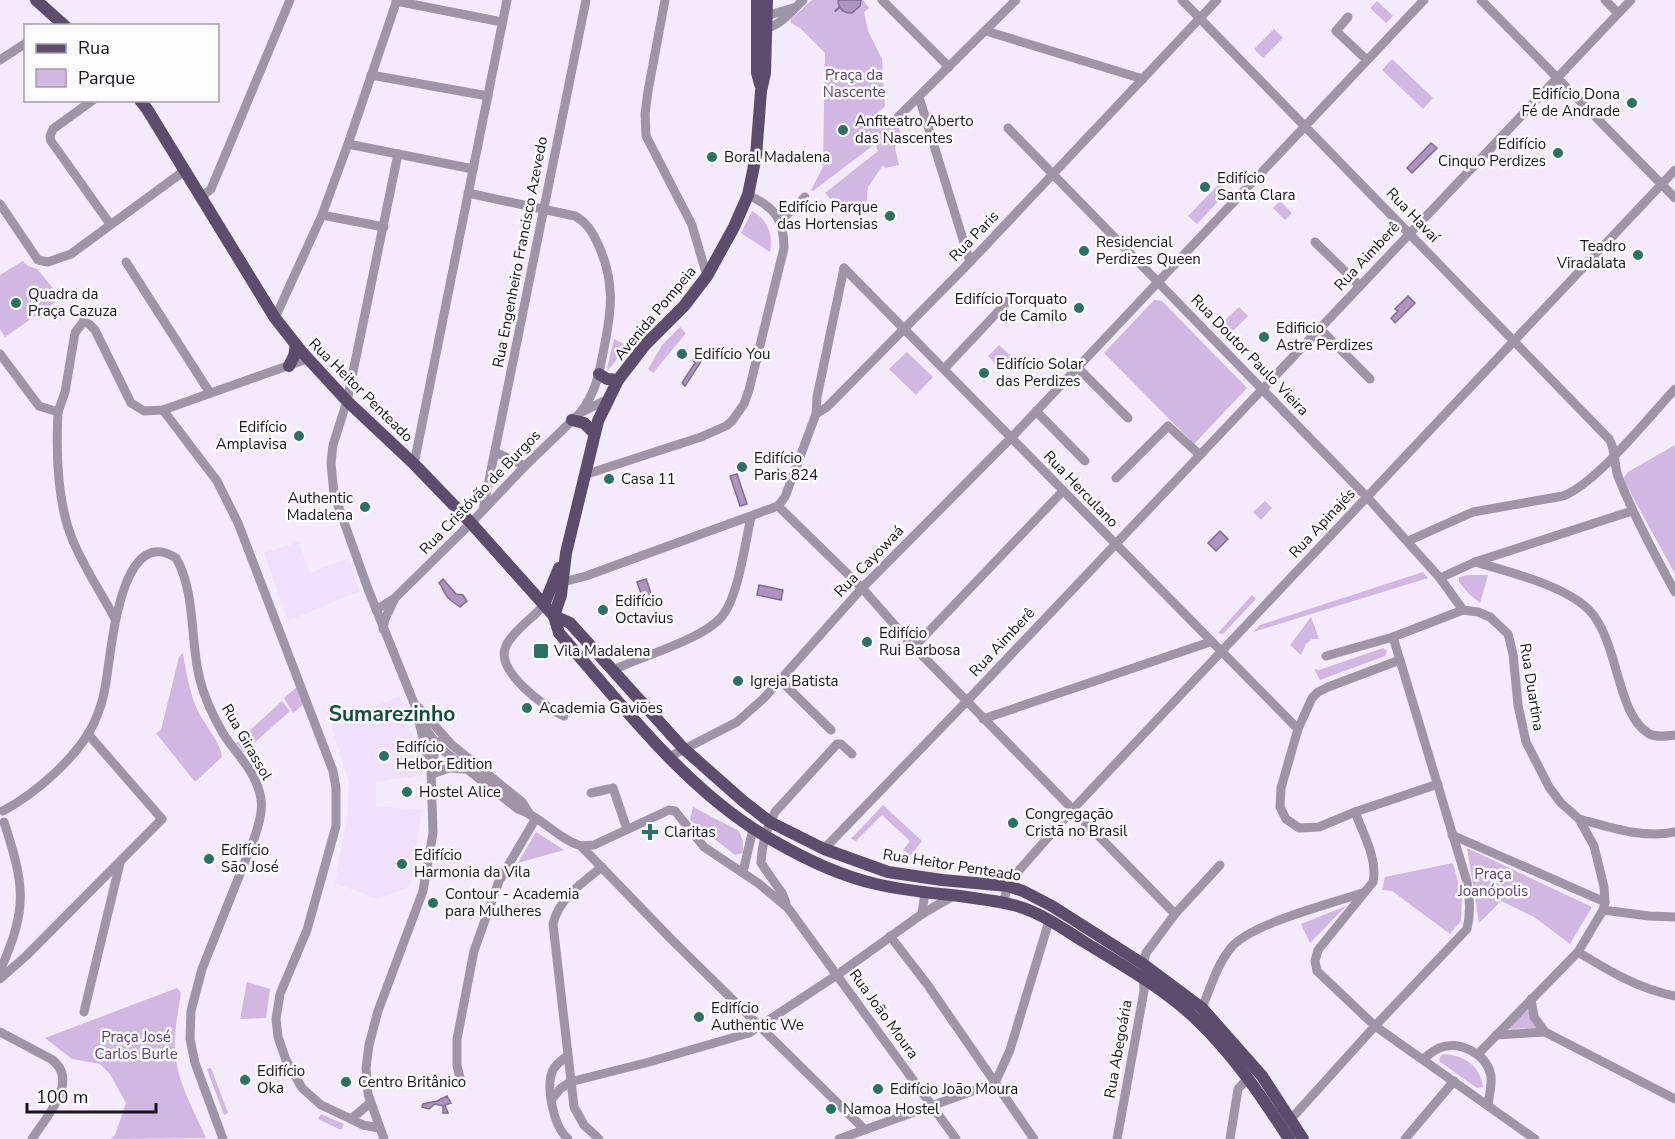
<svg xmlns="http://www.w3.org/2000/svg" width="1675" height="1139" viewBox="0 0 1675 1139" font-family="'Nunito Sans',sans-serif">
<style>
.built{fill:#f1e1fe}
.green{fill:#d0b8e2}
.water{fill:#ad95c0;stroke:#806e8f;stroke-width:1.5}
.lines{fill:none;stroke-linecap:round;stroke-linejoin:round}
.stream{stroke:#806e8f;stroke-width:2}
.minor{stroke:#a095a8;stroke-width:9}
.major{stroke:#5e4c6c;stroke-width:12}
.poi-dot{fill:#2b7166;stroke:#fdfdfd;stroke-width:2}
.labels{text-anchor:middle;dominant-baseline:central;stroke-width:5;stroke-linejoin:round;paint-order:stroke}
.park-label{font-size:15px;fill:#5e3d74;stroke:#fdfdfd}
.poi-label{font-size:15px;fill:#17121c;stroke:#fdfdfd;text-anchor:start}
.street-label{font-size:15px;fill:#17121c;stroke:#fdfdfd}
.district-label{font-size:21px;font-weight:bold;fill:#114c43;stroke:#fdfdfd}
</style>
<rect width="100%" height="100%" fill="#f5ebfd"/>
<g class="built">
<path d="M298,542L310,573L348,558L360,591L288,621L264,553Z"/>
<path d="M399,696L411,732L422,775L376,782V806L422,810L410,887L378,899L335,883L347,817L349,782L331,725Z"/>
</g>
<g class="green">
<path d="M812,0H863L869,8L864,12L868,31L882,59L885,106L877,114L882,120L888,117L897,124L902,137L898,139L895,148L899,165L885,168L883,165L868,187L866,210L832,201L825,193L878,151L875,144L813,191L811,190L823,167L825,53L800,28L791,23V19Z"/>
<path d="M1377,1L1393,16L1386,23L1370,8Z"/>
<path d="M1274,29L1283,38L1263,58L1254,49Z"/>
<path d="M1392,59L1433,98L1423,109L1382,70Z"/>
<path d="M1220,183L1228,191L1197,224L1188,216Z"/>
<path d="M1280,201L1292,213L1285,220L1273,208Z"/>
<path d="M752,211C768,220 773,234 770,252L741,233Z"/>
<path d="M23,261L28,266L37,269L61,298L5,337L0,329V275Z"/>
<path d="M1154,300L1162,301L1247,388L1194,444L1104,353Z"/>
<path d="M1239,307L1248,316L1233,331L1223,322Z"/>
<path d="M680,327L686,333L653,373L648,369L662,345Z"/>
<path d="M614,339L624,344L615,362L608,370L607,368Z"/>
<path d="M999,345L1012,357L1000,369L988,356Z"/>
<path d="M907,352L933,377L916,395L889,369Z"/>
<path d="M1675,445V574L1623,479L1628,472Z"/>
<path d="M1265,501L1272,508L1261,520L1253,512Z"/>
<path d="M1423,572L1428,578L1253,632L1260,625Z"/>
<path d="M1468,575H1488L1480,603L1469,594L1459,582V577Z"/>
<path d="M1252,595L1256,599L1223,634L1218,633Z"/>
<path d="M1311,617L1319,639H1312L1306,644L1301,655L1290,645Z"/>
<path d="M1383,648L1387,651L1385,656L1320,680L1314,669L1319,670Z"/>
<path d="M183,653C186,671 189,690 196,707C202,722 221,742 222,757L195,782L156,733L161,730L179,657Z"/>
<path d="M298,686L306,702L293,713L284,698Z"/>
<path d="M282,701L290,711L244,752L236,743Z"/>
<path d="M883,805L922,841L910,856L903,850L910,841L882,815L856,841L851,839Z"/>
<path d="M693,807L739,831L743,841V853L735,855L690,820Z"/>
<path d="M536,832L564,850L518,863Z"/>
<path d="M1467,848L1592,907L1570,944L1534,917L1501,901L1479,923Z"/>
<path d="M1453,863L1462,897L1461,921L1450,934L1392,891L1382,890L1385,877Z"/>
<path d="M1346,906L1310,943L1301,924Z"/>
<path d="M247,982L270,989L266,1018L240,1019Z"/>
<path d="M177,988L181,993C178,1012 174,1030 175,1049C176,1081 194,1110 206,1138L110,1139L115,1135L126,1103L110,1074L100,1064L72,1059L45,1038Z"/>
<path d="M1528,1010L1537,1028L1507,1029Z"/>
<path d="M1445,1054C1465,1056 1480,1066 1483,1087L1477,1088L1439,1061L1441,1055Z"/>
<path d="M211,1068L228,1113L224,1115L207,1069Z"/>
<path d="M321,1114L344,1124L341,1130L318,1119Z"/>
</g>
<g class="water">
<path d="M838,0H861L860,6L852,13C843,13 838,9 838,0Z"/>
<path d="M1431,143L1437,148L1412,173L1407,168Z"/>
<path d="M1408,296L1415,303L1395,323L1391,318L1398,311L1395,309Z"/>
<path d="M696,356L702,360L685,386L682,383L695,363L693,360Z"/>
<path d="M737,474L747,504L740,506L730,476Z"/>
<path d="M1220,531L1228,539L1216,551L1208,543Z"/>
<path d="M443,579L456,594L463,595L467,601L460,607C457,605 448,599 446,595C443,591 443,587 439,583Z"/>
<path d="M646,579L654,602L645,605L637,582Z"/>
<path d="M759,585L783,590L781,600L757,595Z"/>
<path d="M447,1096L451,1103L445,1105L448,1113H443V1106L435,1104L429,1109L422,1107L423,1104L437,1101Z"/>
</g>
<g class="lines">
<path class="stream" d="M835,11L840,7"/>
<g class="minor">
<path d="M665,0L648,91L645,114L646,136L692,225L707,276"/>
<path d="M882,0L949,67"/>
<path d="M1182,0L1609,439C1617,452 1613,465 1619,479C1635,518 1655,555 1675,592"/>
<path d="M1481,0L1675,198"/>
<path d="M1605,0L1618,13"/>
<path d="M396,1L502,22"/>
<path d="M763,17L793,8"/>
<path d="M1348,17L1336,31L1367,60"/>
<path d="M762,30C781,25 790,13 803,0"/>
<path d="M986,31L1143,79"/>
<path d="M0,60L26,43"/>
<path d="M371,75L488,96"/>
<path d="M919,97L970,262"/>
<path d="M93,100L53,129L50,136L51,141L110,224"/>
<path d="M898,117L1016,0"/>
<path d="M1008,128L1367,497L1440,578L1463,610"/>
<path d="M348,144L473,169"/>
<path d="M398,154L347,401L333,445L331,463L334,494L368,589L422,723L432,738L444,751L518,809C542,817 558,839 581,846L671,939L865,1130"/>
<path d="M468,193L575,216C586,222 591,230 596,240C616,280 612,311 603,353C599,375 595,394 580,413"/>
<path d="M200,198L211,189L290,0"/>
<path d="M0,204L38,260L48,262L71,254L184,171"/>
<path d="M322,215L384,227"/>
<path d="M780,221L805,197"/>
<path d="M1315,242L1360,286"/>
<path d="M126,262L210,393"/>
<path d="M844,268L1298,729"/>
<path d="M275,318L322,215L348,144L397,0"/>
<path d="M1320,329L1370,379"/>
<path d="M0,354L39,406L58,412C56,451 57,499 71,536C82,565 101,592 115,619"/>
<path d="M1077,367L1128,418"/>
<path d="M944,369L1009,300"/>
<path d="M163,410L217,481L238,523L333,771L336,788V826L307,930L280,994L276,1019L278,1037L286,1060L302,1088L321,1105L351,1119"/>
<path d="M1036,411L1085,461"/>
<path d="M58,412L65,392L75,333L83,322L89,324L95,330L131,403L144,411L163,410L307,359"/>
<path d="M816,414L817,397L844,268"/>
<path d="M495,452L525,466"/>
<path d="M414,464L507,0"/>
<path d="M584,475L701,437L726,426L732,421L744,404L749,390L784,248C784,218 774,207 748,195"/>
<path d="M1116,478L1168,426L1200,455"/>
<path d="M778,506L862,588L914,647L1175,914"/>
<path d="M483,510L586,0"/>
<path d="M1408,541L1473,512L1563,496C1596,484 1649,417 1675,389"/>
<path d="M1475,562C1507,571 1566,586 1589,610C1619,641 1616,713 1648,733C1655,738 1667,736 1675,735"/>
<path d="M1440,578L1475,562L1632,511"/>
<path d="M563,582L586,576L778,506L785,497L816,414L827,407L970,262L1217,0"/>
<path d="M544,605C534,617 512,632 506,646C494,670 545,708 564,716"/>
<path d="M376,610L395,598L471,523L525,466L580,413L608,399"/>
<path d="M383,629L385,619L394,600"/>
<path d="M914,647L1062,492"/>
<path d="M1326,656L1393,637L1463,610L1478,612L1490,617L1508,634L1513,654L1518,705L1526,742L1549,787L1561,803L1579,819L1594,846L1604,887L1605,902L1603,910L1578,952L1478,1054"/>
<path d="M1400,660L1328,687L1318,692L1312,698L1298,729L1281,788L1280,807L1286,819L1299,828L1319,827L1355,812L1438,784"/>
<path d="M613,670C642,656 705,639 723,615C739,594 745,543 751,517"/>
<path d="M780,680L831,730"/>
<path d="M418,707L452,745L522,802L529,813"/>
<path d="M983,719L1210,642"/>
<path d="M419,722L430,767"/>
<path d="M669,757L737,722L764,698L862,588L1011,438L1424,0"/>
<path d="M435,773L449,768L464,769"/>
<path d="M591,793L613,788L627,829"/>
<path d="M3,811C36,793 78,757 94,723C99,712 103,700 105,688C111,660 118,521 176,558C196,592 190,643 200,680C205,700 214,718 224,735C238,756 257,773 261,799C263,812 258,827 254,839L202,969L191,1011L190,1039L195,1063L223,1139"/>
<path d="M1355,812C1363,834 1378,859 1373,882L1318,950L1315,961L1317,971L1375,1026L1535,1139"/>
<path d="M1579,819C1609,827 1643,839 1675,832"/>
<path d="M1452,835L1605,902"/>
<path d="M581,846L594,845L669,810L675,811L704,847L758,883L788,908L956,1139"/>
<path d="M824,849L967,701L1631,0"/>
<path d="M743,872L753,829"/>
<path d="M786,903L782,893L761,863C762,845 766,828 775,812L837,744H841L852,754"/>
<path d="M1003,903L1008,886L1014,876L1073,809L1675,170"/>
<path d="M1603,910L1649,916L1675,917"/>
<path d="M922,914L925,892"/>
<path d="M890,936L927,984L1034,1139"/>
<path d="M1578,952C1609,971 1639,989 1675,996"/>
<path d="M0,971C28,907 25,887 4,822"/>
<path d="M0,979L26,956L162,819L88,734"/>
<path d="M1531,999L1534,1017L1545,1032L1675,1099"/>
<path d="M1202,1008C1210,989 1217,965 1230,949C1248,924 1331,904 1362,893"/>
<path d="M84,1012L120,863"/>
<path d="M0,1032L51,1059C81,1080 46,1117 32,1139"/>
<path d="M1496,1035L1545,1032"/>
<path d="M567,1056C562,1060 556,1064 553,1070C545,1087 554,1127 568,1139"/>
<path d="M1423,1059C1428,1055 1433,1051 1439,1048C1460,1040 1487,1054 1491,1076C1492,1086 1489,1096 1488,1105"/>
<path d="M461,1081L457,1066V1039L474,951L499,881L536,818"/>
<path d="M995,1083L1010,1050L1049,921"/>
<path d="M552,1099L560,1089L570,1082L649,1062L749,1033L837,975L922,914L953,896"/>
<path d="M370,1103L351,1119L363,1125L379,1128"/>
<path d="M1291,1119L1375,1026L1467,929C1471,913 1470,898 1467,882L1393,637"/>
<path d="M384,1139L368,1094L366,1068L369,1045L378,1011L423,891L433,833L431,770L435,751L444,737"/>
<path d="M599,1139L584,1125L574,1107L553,924C559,898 582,883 602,867"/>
<path d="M839,1139L995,1083"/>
<path d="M1117,1139L1144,991L1143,964L1146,953L1175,914L1220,865"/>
<path d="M1230,1139L1238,1089L1248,1078"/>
<path d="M1405,1139L1454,1081"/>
</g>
<g class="major">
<path d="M36,0L65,26"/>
<path d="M757,0V73L760,84"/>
<path d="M140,100L147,109L275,318L301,351L347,401L414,464L471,523L554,616L570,623L683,748L743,801L770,822L824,849L888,872L942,880L1008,886L1023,891L1052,906L1143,964L1202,1008L1262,1076L1303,1139"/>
<path d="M289,366L294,356L296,345"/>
<path d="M599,374L607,379L618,380"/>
<path d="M572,420L584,423L594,433"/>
<path d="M544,605L559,568"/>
<path d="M554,616L559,633C622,705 690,795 774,841C805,859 841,876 876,884C922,895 971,894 1017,906C1042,913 1065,930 1086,943C1124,966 1164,989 1196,1019C1233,1054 1262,1097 1289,1139"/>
<path d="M554,616L561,595L566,553L598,421L618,380L645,345L684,306L707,276L734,227L748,195L756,156L761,91L765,73L767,0"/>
</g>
</g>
<g class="poi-dot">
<circle cx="1632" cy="103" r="6"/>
<circle cx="843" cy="130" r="6"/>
<circle cx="1558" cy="153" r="6"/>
<circle cx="712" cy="157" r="6"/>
<circle cx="1205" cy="187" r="6"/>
<circle cx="890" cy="216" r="6"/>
<circle cx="1084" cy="251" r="6"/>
<circle cx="1638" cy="255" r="6"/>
<circle cx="16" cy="303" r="6"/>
<circle cx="1079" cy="308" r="6"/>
<circle cx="1264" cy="337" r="6"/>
<circle cx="682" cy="354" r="6"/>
<circle cx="984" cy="373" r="6"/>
<circle cx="299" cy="436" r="6"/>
<circle cx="742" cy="467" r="6"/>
<circle cx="609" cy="479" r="6"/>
<circle cx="365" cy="507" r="6"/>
<circle cx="603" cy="610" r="6"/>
<circle cx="867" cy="642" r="6"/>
<rect x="533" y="643" width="16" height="16" rx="3"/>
<circle cx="738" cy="681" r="6"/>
<circle cx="527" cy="708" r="6"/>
<circle cx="384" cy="756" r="6"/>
<circle cx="407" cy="792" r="6"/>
<circle cx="1013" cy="823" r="6"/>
<path d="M647 823h6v6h6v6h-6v6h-6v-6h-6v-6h6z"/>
<circle cx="209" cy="859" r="6"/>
<circle cx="402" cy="864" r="6"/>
<circle cx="433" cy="903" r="6"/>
<circle cx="699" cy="1017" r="6"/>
<circle cx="245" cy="1080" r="6"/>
<circle cx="346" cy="1082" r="6"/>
<circle cx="878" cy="1089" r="6"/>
<circle cx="831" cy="1109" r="6"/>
</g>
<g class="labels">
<g class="park-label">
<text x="854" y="75">Praça da<tspan x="854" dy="17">Nascente</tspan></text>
<text x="1493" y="874">Praça<tspan x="1493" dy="17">Joanópolis</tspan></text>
<text x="136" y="1037">Praça José<tspan x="136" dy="17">Carlos Burle</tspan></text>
</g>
<g class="poi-label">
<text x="1620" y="94" text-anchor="end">Edifício Dona<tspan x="1620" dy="17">Fé de Andrade</tspan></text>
<text x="855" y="121">Anfiteatro Aberto<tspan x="855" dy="17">das Nascentes</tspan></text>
<text x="1546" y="144" text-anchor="end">Edifício<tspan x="1546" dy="17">Cinquo Perdizes</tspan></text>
<text x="724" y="157">Boral Madalena</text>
<text x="1217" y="178">Edifício<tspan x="1217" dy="17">Santa Clara</tspan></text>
<text x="878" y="207" text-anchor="end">Edifício Parque<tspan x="878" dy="17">das Hortensias</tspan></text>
<text x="1096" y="242">Residencial<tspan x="1096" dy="17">Perdizes Queen</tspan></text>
<text x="1626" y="246" text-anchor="end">Teadro<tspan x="1626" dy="17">Viradalata</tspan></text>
<text x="28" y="294">Quadra da<tspan x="28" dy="17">Praça Cazuza</tspan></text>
<text x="1067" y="299" text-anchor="end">Edifício Torquato<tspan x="1067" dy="17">de Camilo</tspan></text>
<text x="1276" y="328">Edificio<tspan x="1276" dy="17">Astre Perdizes</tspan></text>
<text x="694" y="354">Edifício You</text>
<text x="996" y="364">Edifício Solar<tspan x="996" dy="17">das Perdizes</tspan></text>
<text x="287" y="427" text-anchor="end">Edifício<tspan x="287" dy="17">Amplavisa</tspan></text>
<text x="754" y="458">Edifício<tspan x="754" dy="17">Paris 824</tspan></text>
<text x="621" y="479">Casa 11</text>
<text x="353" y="498" text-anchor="end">Authentic<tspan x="353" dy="17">Madalena</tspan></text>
<text x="615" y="601">Edifício<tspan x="615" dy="17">Octavius</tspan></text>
<text x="879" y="633">Edifício<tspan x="879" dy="17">Rui Barbosa</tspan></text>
<text x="554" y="651">Vila Madalena</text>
<text x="750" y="681">Igreja Batista</text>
<text x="539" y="708">Academia Gaviões</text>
<text x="396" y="747">Edifício<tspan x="396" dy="17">Helbor Edition</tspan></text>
<text x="419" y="792">Hostel Alice</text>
<text x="1025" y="814">Congregação<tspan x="1025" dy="17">Cristã no Brasil</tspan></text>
<text x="664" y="832">Claritas</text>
<text x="221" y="850">Edifício<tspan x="221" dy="17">São José</tspan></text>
<text x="414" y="855">Edifício<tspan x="414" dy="17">Harmonia da Vila</tspan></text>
<text x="445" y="894">Contour - Academia<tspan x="445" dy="17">para Mulheres</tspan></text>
<text x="711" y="1008">Edifício<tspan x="711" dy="17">Authentic We</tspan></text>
<text x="257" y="1071">Edifício<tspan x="257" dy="17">Oka</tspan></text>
<text x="358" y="1082">Centro Britânico</text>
<text x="890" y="1089">Edifício João Moura</text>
<text x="843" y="1109">Namoa Hostel</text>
</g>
<g class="street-label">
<text transform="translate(1413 215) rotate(46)">Rua Havaí</text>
<text transform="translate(974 236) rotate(-46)">Rua Paris</text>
<text transform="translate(520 252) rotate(-79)">Rua Engenheiro Francisco Azevedo</text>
<text transform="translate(1367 256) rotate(-47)">Rua Aimberê</text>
<text transform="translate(655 313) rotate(-50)">Avenida Pompeia</text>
<text transform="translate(1250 355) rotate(46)">Rua Doutor Paulo Vieira</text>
<text transform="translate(361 390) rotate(45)">Rua Heitor Penteado</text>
<text transform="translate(1081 489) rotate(46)">Rua Herculano</text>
<text transform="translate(480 492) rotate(-46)">Rua Cristóvão de Burgos</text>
<text transform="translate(1322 523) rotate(-47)">Rua Apinajés</text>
<text transform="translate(869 561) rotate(-46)">Rua Cayowaá</text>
<text transform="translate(1002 642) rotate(-47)">Rua Aimberê</text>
<text transform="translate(1532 687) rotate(81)">Rua Duartina</text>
<text transform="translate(247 742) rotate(60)">Rua Girassol</text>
<text transform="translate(952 865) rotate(9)">Rua Heitor Penteado</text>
<text transform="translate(884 1014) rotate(54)">Rua João Moura</text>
<text transform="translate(1118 1049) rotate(-80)">Rua Abegoária</text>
</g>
<g class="district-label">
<text x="392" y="714">Sumarezinho</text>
</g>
</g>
<rect x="24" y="24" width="195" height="78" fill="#fdfdfd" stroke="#a19fa3" stroke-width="1.5"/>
<rect x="36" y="44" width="30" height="9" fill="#5e4c6c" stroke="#a19fa3" stroke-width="1.5"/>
<text x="78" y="54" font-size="18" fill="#17121c">Rua</text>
<rect x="36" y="69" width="30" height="18" fill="#d0b8e2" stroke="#a19fa3" stroke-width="1.5"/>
<text x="78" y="84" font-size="18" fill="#17121c">Parque</text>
<path d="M27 1103v9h129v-9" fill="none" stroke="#17121c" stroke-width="3"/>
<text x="36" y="1103" font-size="18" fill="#17121c" stroke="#fdfdfd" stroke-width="4.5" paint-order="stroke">100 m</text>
</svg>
